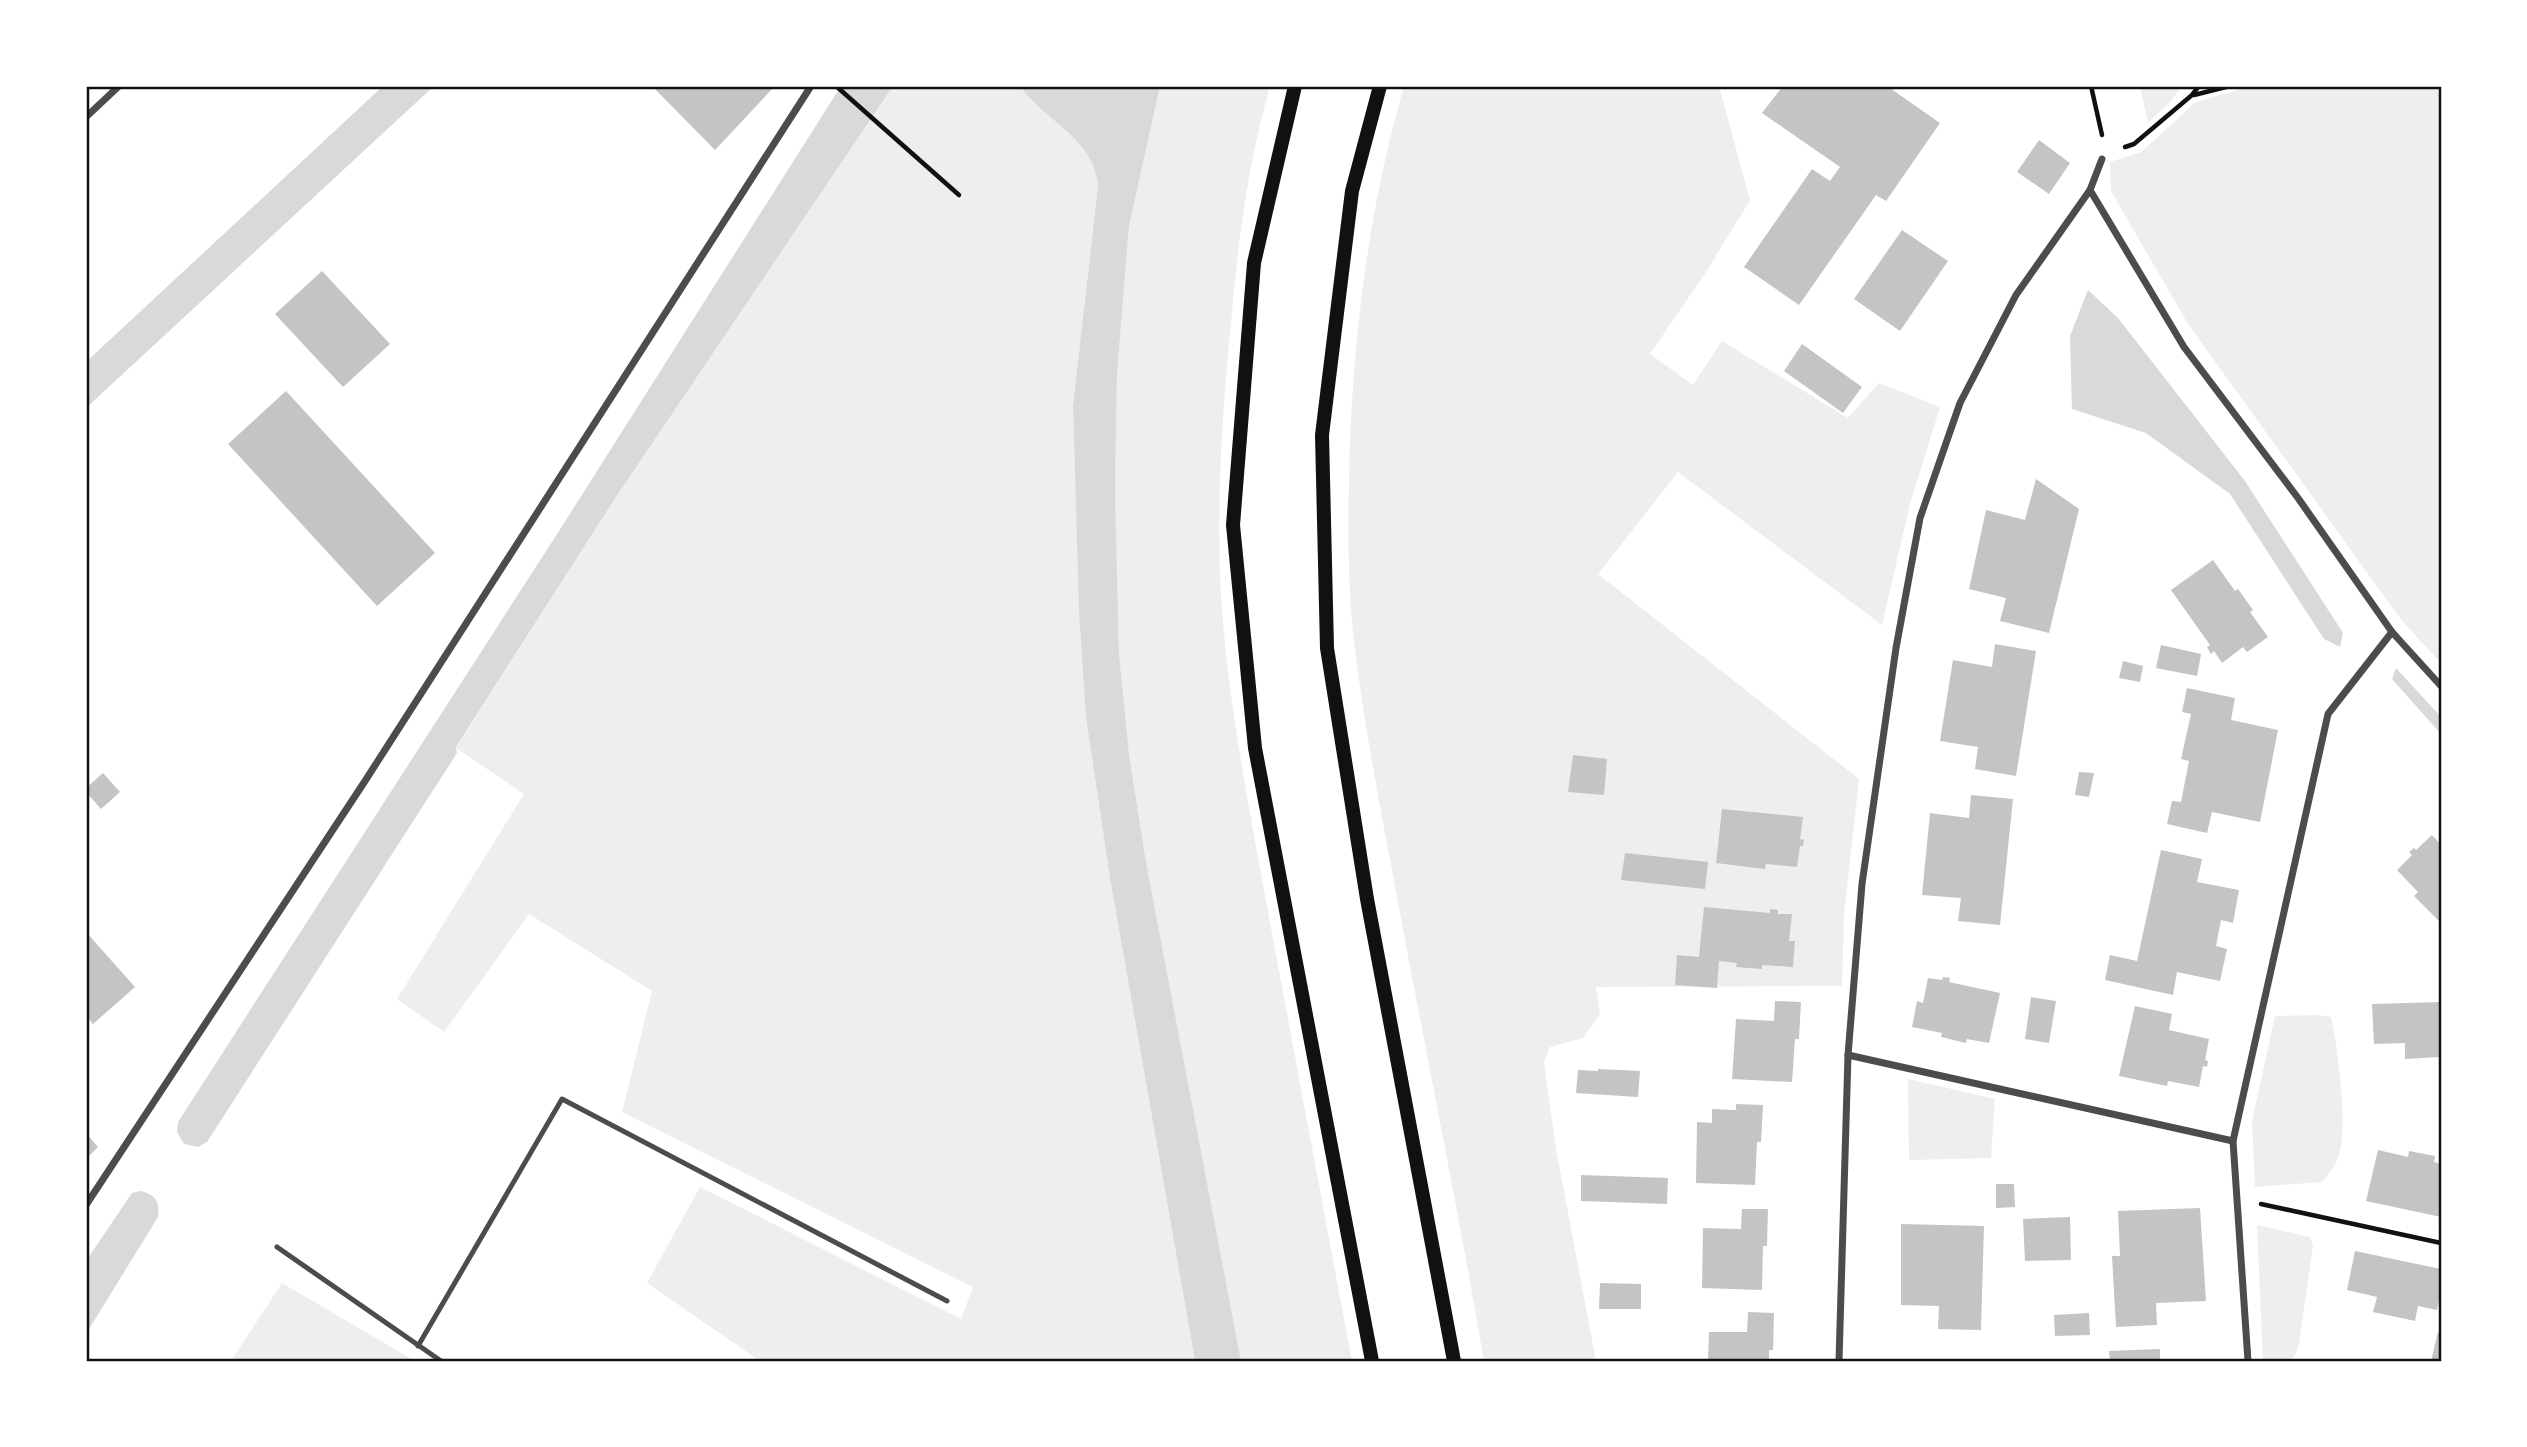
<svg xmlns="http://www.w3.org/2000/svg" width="2527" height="1447" viewBox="0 0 2527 1447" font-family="'Noto Serif',serif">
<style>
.green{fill:#eee}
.water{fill:#d9d9d9}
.building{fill:#c4c4c4}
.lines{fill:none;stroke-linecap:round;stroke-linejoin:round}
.path{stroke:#111;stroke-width:4.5}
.service{stroke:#4c4c4c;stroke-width:5}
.minor{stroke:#4c4c4c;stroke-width:7}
.secondary{stroke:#111;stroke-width:14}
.neatline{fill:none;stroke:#111;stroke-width:2.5}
</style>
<rect width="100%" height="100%" fill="#fff"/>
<g class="green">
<path d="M893,86H1020C1044,121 1094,138 1098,185L1073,406L1079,614L1086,718L1110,878L1195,1361H760L647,1283L700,1187L961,1319L973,1287L622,1112L652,991L529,914L444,1032L397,999L524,794L456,748L614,500Z"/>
<path d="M1160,86H1270C1248,163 1238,243 1231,322C1223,406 1217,490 1220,575C1225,693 1250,811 1271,928C1298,1072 1325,1217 1352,1361H1241L1146,862L1129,754L1119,653L1115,491L1117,375L1129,226Z"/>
<path d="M1404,86H1719L1750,200L1708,269L1650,354L1693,385L1722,341L1848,418L1879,383L1940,407L1910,504L1882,625L1678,472L1598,574L1859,779L1844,914L1842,986L1596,987L1600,1014L1583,1038L1550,1047L1544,1062L1556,1149L1596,1361H1484C1456,1197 1422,1034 1392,870C1377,791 1362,712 1353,633C1348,583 1348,533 1349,483C1351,350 1367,215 1404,86Z"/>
<path d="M2140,86H2181L2172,100L2148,123Z"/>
<path d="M2252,86H2441V663L2402,621L2188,324L2111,191L2110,162L2141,152L2196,102Z"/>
<path d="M2318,1015L2331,1017C2338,1048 2348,1125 2339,1154C2336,1165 2330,1173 2322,1182L2255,1187L2252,1121L2275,1016Z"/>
<path d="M1908,1079L1995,1099L1991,1158L1909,1160Z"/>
<path d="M2257,1225L2310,1237L2313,1246L2298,1349L2293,1359L2263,1361Z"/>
<path d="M282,1283L415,1361H231Z"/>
</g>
<g class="water">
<path d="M383,86H434L86,408V362Z"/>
<path d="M841,86H893L614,500L456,747L457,753L207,1142L198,1147L184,1144L177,1132L178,1122L559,531Z"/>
<path d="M1020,86H1160L1129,226L1117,375L1115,491L1119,653L1129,754L1146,862L1241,1361H1195L1110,878L1086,718L1079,614L1073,406L1098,185C1094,138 1044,121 1020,86Z"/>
<path d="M2088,290L2118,318L2245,481L2343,633L2340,647L2324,639L2230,494L2146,433L2072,409L2070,336Z"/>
<path d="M2396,668L2441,717V734L2392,679Z"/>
<path d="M141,1191C156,1195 160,1202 158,1217L86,1334V1261L132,1193Z"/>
</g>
<g class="building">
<path d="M652,86H775L715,150Z"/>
<path d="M1783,86H1887L1940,123L1886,201L1876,195L1799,305L1744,267L1812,169L1830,181L1840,167L1762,113Z"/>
<path d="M2039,140L2070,163L2049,194L2017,172Z"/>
<path d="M1902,230L1948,261L1900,331L1854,299Z"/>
<path d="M322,271L390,344L343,387L275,314Z"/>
<path d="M1802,344L1862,387L1843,413L1784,371Z"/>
<path d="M286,391L435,553L377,606L228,444Z"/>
<path d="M2036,479L2079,509L2049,633L2000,621L2006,598L1969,589L1986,510L2025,520Z"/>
<path d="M2213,560L2235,591L2238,589L2253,610L2250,612L2268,637L2247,652L2243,647L2222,663L2214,651L2211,654L2207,647L2210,645L2171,590Z"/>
<path d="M1995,644L2036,651L2016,776L1975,769L1978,747L1940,741L1953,660L1992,667Z"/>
<path d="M2161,645L2201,654L2197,676L2156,668Z"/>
<path d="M2123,661L2143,666L2140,682L2119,678Z"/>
<path d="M2187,688L2235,698L2231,720L2278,730L2260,822L2212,812L2207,833L2167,824L2172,801L2181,802L2189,761L2181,759L2191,714L2182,712Z"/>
<path d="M1573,755L1607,759L1604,795L1568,792Z"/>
<path d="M2079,772L2094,773L2089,797L2075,795Z"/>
<path d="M103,773L120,792L101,809L86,792V788Z"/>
<path d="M1971,795L2013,799L2000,925L1958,921L1961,898L1922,895L1930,813L1969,818Z"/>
<path d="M1722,809L1803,817L1800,839L1804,840L1803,846H1800L1797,867L1766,864L1765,869L1716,863Z"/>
<path d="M2432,835L2441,845V923L2414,896L2418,892L2397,870L2412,855L2409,852L2414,848L2416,850Z"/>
<path d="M2161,850L2202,859L2197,882L2239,890L2233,923L2221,920L2216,946L2227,949L2220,981L2177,972L2173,995L2105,980L2110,955L2137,961Z"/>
<path d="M1625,853L1708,862L1705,889L1621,880Z"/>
<path d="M1704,907L1770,913V909L1778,910V914H1792L1789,941H1795L1793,967L1762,965V969L1736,967L1737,963L1719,961L1717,988L1675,985L1677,955L1699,957Z"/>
<path d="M86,932L135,987L93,1024L86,1016Z"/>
<path d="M1943,977L1950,978L1949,982L2000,993L1989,1043L1967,1039L1966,1043L1941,1037L1942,1033L1912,1027L1917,1001L1923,1003L1928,978L1942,980Z"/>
<path d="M2031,997L2056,1001L2049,1043L2025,1039Z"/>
<path d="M1775,1001L1801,1002L1799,1039H1795L1792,1082L1732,1079L1736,1019L1774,1021Z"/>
<path d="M2441,1002V1057L2405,1059V1043L2374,1044L2372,1004Z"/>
<path d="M2135,1006L2172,1014L2169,1030L2209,1039L2205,1060L2208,1061L2207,1067L2203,1066L2199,1087L2168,1081L2167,1086L2119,1076Z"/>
<path d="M1598,1069L1640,1071L1638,1097L1576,1093L1578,1070L1598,1071Z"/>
<path d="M1736,1104L1763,1105L1761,1142H1757L1755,1185L1696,1183L1697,1122L1712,1123V1109L1736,1110Z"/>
<path d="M86,1133L98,1147L86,1159Z"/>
<path d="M2378,1150L2408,1157L2409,1151L2435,1156L2434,1162L2441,1164V1217L2366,1201Z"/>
<path d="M1581,1175L1668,1178L1667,1204L1581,1201Z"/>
<path d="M1996,1184H2014L2015,1207L1996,1208Z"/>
<path d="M2200,1208L2206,1301L2156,1303L2157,1325L2116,1327L2112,1256H2120L2118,1211Z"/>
<path d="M1742,1209H1768L1767,1246H1763L1762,1290L1702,1288L1703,1228L1741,1229Z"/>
<path d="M2070,1217L2071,1260L2025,1261L2023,1219Z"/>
<path d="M1901,1224L1984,1226L1981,1330L1938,1329L1939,1306L1901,1305Z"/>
<path d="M2355,1251L2441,1269V1290L2437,1310L2418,1306L2415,1321L2373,1312L2377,1297L2347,1290Z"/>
<path d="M1600,1283L1641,1284V1309H1599Z"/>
<path d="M1748,1312L1774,1313L1773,1350H1769V1361H1708L1709,1332H1747Z"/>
<path d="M2089,1313L2090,1335L2055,1336L2054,1315Z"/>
<path d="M2438,1332L2441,1333V1361H2431Z"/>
<path d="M2160,1349V1361H2110L2109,1351Z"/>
</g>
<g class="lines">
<g class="path">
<path d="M836,86L959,195"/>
<path d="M2091,86L2102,135"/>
<path d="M2194,95L2230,86"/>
<path d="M2125,147L2134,144L2192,95L2199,86"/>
<path d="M2261,1204L2441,1243"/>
</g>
<g class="service">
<path d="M277,1247L441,1361"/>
<path d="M418,1346L562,1099L947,1301"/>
</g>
<g class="minor">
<path d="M86,117L119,86"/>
<path d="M2090,190L2184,347L2298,498L2392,632L2441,686"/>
<path d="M1848,1055L2233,1141"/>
<path d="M86,1205L365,781L811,86"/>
<path d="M1839,1361L1848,1055L1862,884L1896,648L1920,518L1960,403L2016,295L2090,190L2102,159"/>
<path d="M2248,1361L2233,1141L2328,714L2392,632"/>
</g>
<g class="secondary">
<path d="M1295,86L1254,263L1233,525L1255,748L1372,1361"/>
<path d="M1380,86L1352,191L1322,435L1327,648L1367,899L1454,1361"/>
</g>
</g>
<rect width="2527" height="1447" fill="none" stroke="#ffffff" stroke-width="175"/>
<rect x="88" y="88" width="2352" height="1272" class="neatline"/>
</svg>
